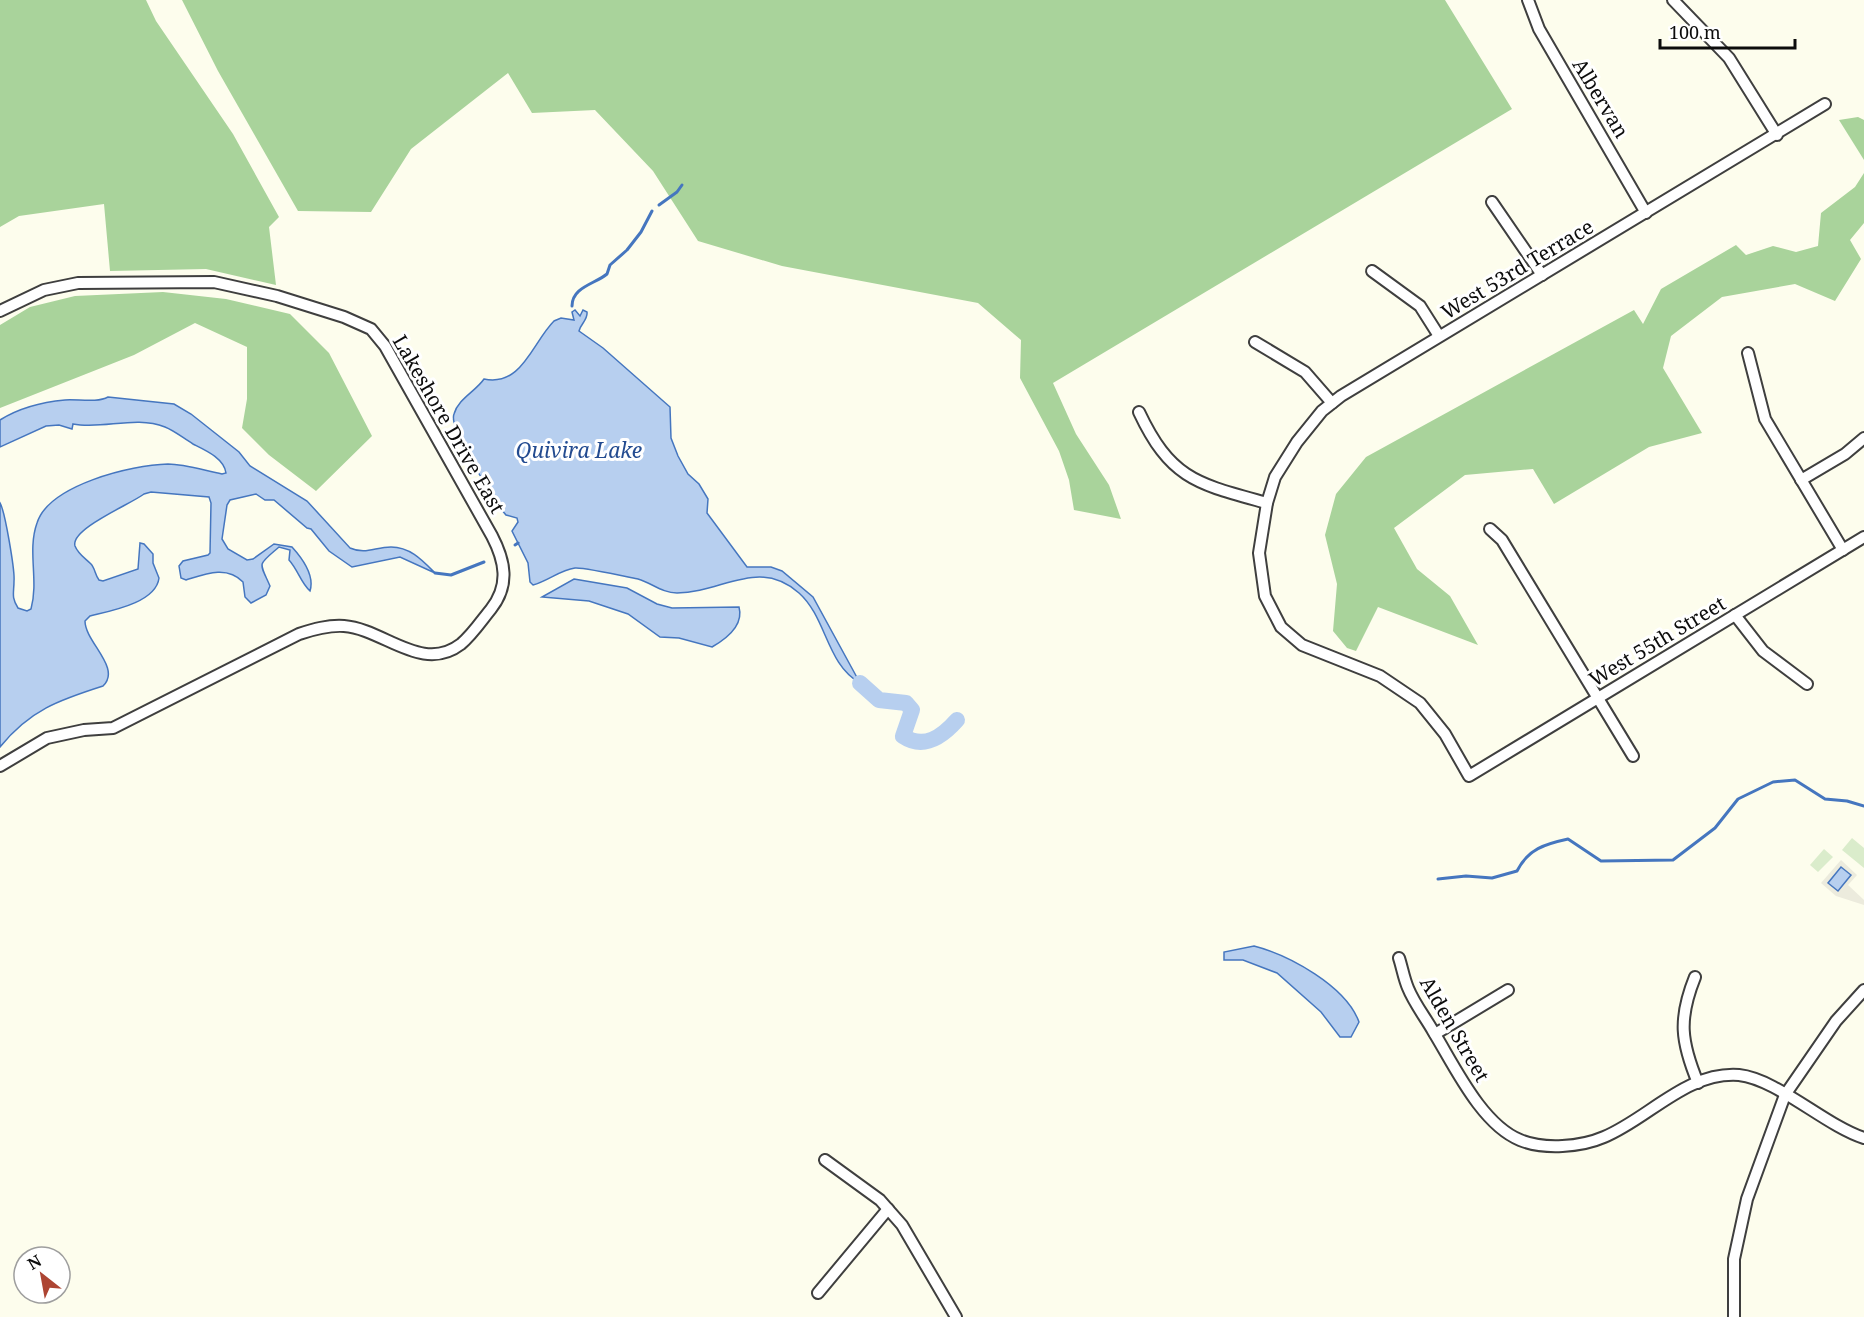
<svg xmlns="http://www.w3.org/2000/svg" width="1864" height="1317" viewBox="0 0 1864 1317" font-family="'Noto Serif',serif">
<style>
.forest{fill:#a9d39b}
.pitch{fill:#daeccb}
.plaza{fill:#ecebdd}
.water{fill:#b7cfef;stroke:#4576bf;stroke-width:1.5}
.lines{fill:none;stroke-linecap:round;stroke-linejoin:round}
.stream{stroke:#4576bf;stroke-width:3}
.river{stroke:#b7cfef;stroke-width:16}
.minor-casing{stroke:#3f3f3f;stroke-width:14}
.minor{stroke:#fff;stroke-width:10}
.labels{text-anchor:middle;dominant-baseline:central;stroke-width:6;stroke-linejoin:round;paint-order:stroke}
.street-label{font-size:20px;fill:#0c0c0c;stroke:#fff}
.water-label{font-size:21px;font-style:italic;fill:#234b90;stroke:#fff}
</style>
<rect width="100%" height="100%" fill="#fdfded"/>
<g class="forest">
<path d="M0,0H146L156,21L233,134L279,217L269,227L276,285L206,269L110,271L104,204L19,216L0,227Z"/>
<path d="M182,0H1445L1512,109L1053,383L1076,434L1109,485L1121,519L1074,510L1069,480L1059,451L1020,378L1021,340L978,303L782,266L698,241L653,171L595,110L532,113L508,73L411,149L371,212L298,211L218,71Z"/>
<path d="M1858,117L1864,120V160L1839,120Z"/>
<path d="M1864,173V223L1850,240L1861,259L1835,301L1795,284L1722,297L1671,336L1663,368L1702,433L1649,447L1554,504L1533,469L1465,475L1394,528L1417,569L1450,596L1478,645L1378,607L1356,651L1347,648L1333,631L1337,584L1325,535L1336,494L1366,457L1634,310L1643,324L1661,289L1736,245L1746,255L1773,246L1796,252L1818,246L1821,213L1855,187Z"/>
<path d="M163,292L226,299L290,314L329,353L372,436L316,491L269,455L242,428L247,399V347L195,323L134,355L0,408V325L30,307L75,296Z"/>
</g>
<g class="pitch">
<path d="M1852,838L1864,848V868L1842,850Z"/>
<path d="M1824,849L1833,857L1818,872L1810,865Z"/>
</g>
<path class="plaza" d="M1841,860L1857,875L1848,885L1864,900V905L1836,896L1821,883Z"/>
<g class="water">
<path d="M575,310L580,316L583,310L587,312C588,320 581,323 579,331L603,348L670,407L671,438L678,456L688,474L699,484L708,499L707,513L747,567H771L782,571L813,597L860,683C826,664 827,618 799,593C758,557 722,593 677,593C662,593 652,583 638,579C628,577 583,567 575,568C560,570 548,581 533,585L530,582L528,563L512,531L518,522L517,518L506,515L501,509C491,492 448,430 454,414C458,399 476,391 484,379C522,387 532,343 554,321L561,318L574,320L572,312Z"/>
<path d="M108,397L174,404L191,414L239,452L250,466L307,501L350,548C366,555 375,547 391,547C410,547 422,560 435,573L400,557L352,567L329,551L311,529L307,528L274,500H265L256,494L230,500L227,505L222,539L228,549L247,560L253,559L274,544L292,547C302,558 315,575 310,591C301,583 298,570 289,560L290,550L279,547C257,566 259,561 270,586L266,595L251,603L245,597L243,582C227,565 205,574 186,580L181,578L179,566L183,561L208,555L210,553L211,503L209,497L151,492L144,494C131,504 70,529 75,546C78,554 85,558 91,564C95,568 95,575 99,580L103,581L138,569L140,543L144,544L153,554V563L159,578C156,603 110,611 90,616L85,621C85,642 122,668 103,686C59,700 30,710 0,747V503C5,511 15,571 14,581C14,593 11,597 18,608L27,611L31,609C39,580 27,551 37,523C49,485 131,465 168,464C185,464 206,471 222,474L226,473C224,458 205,450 193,444C183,438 175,431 165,427C135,415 103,430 73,424L72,429L59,425L46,426L0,447V420C19,408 43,402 65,400C78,399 97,403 108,397Z"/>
<path d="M574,579L627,588L657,604L672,608L739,607C744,625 726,639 712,647L679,638L660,637L628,614L589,601L542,597Z"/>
<path d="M1841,867L1851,875L1838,891L1828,883Z"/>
<path d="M1254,946C1289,955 1346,986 1359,1022L1351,1037H1340L1321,1012L1277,973L1243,960H1224V952Z"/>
</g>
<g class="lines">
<g class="stream">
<path d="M659,205L677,192L682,185"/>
<path d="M572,306C572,287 595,284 607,274L610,265L627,250L641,232L652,211"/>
<path d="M515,545L518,543"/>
<path d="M435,573L451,575L484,562"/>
<path d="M1438,879L1466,876L1492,878L1517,871C1528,849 1545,844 1568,839L1601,861L1673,860L1715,828L1738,799L1773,782L1795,780L1825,799L1847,801L1864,806"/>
</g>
<path class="river" d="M860,683L879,700L906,703L912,710L903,736C924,750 942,737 957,720"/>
<g class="minor-casing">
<g id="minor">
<path d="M1528,0L1539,29L1646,213"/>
<path d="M1673,0L1729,58L1777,135"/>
<path d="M1825,104L1341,396L1322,411L1297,442L1275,477L1267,503L1259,553L1265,596L1281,627L1302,645L1380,676L1420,703L1445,734L1469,776L1864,537"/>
<path d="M1492,202L1542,275"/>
<path d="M1372,271L1420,306L1439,336"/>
<path d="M0,311L44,290L78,283L214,282L277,296L344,317L371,329L385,346L492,536C505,561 510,585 491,609C482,620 472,635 461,644C422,674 384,629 344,626C328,625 314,629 299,634L113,728L84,730L47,738L0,766"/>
<path d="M1255,342L1305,372L1332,403"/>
<path d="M1748,353L1765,419L1843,550"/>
<path d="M1139,412C1171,480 1198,484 1267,503"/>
<path d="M1801,480L1845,454L1864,438"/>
<path d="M1490,529L1502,540L1633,756"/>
<path d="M1735,615L1763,651L1807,684"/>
<path d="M1399,958C1402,967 1404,979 1408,988C1414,1003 1425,1017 1433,1031C1454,1065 1481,1124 1520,1140C1544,1150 1581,1147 1604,1137C1648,1119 1687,1071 1739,1075C1777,1079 1826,1126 1864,1138"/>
<path d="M1695,977C1678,1019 1681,1042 1698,1083"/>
<path d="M1435,1034L1508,990"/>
<path d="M825,1160L880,1200L902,1225L956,1317"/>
<path d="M818,1293L888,1209"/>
<path d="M1734,1317V1259L1747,1199L1785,1095L1836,1021L1864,990"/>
</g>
</g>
<use href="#minor" class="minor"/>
</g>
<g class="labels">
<g class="street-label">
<text transform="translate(1601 98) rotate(59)">Albervan</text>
<text transform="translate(1517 269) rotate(-31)">West 53rd Terrace</text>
<text transform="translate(449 424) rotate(60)">Lakeshore Drive East</text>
<text transform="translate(1657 641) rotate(-31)">West 55th Street</text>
<text transform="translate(1455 1029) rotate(60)">Alden Street</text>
</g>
<g class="water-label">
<text x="579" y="450">Quivira Lake</text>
</g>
</g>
<g transform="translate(42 1275) rotate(329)"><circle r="28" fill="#ffffff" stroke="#9e9e9e" stroke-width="1.5"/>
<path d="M0-4.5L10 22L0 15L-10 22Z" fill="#ad4533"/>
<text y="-9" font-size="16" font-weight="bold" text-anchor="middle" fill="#0c0c0c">N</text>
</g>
<path d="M1660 39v9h135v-9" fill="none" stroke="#0c0c0c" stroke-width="3"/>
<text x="1669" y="39" font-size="18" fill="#0c0c0c" stroke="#ffffff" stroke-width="4.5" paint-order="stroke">100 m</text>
</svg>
